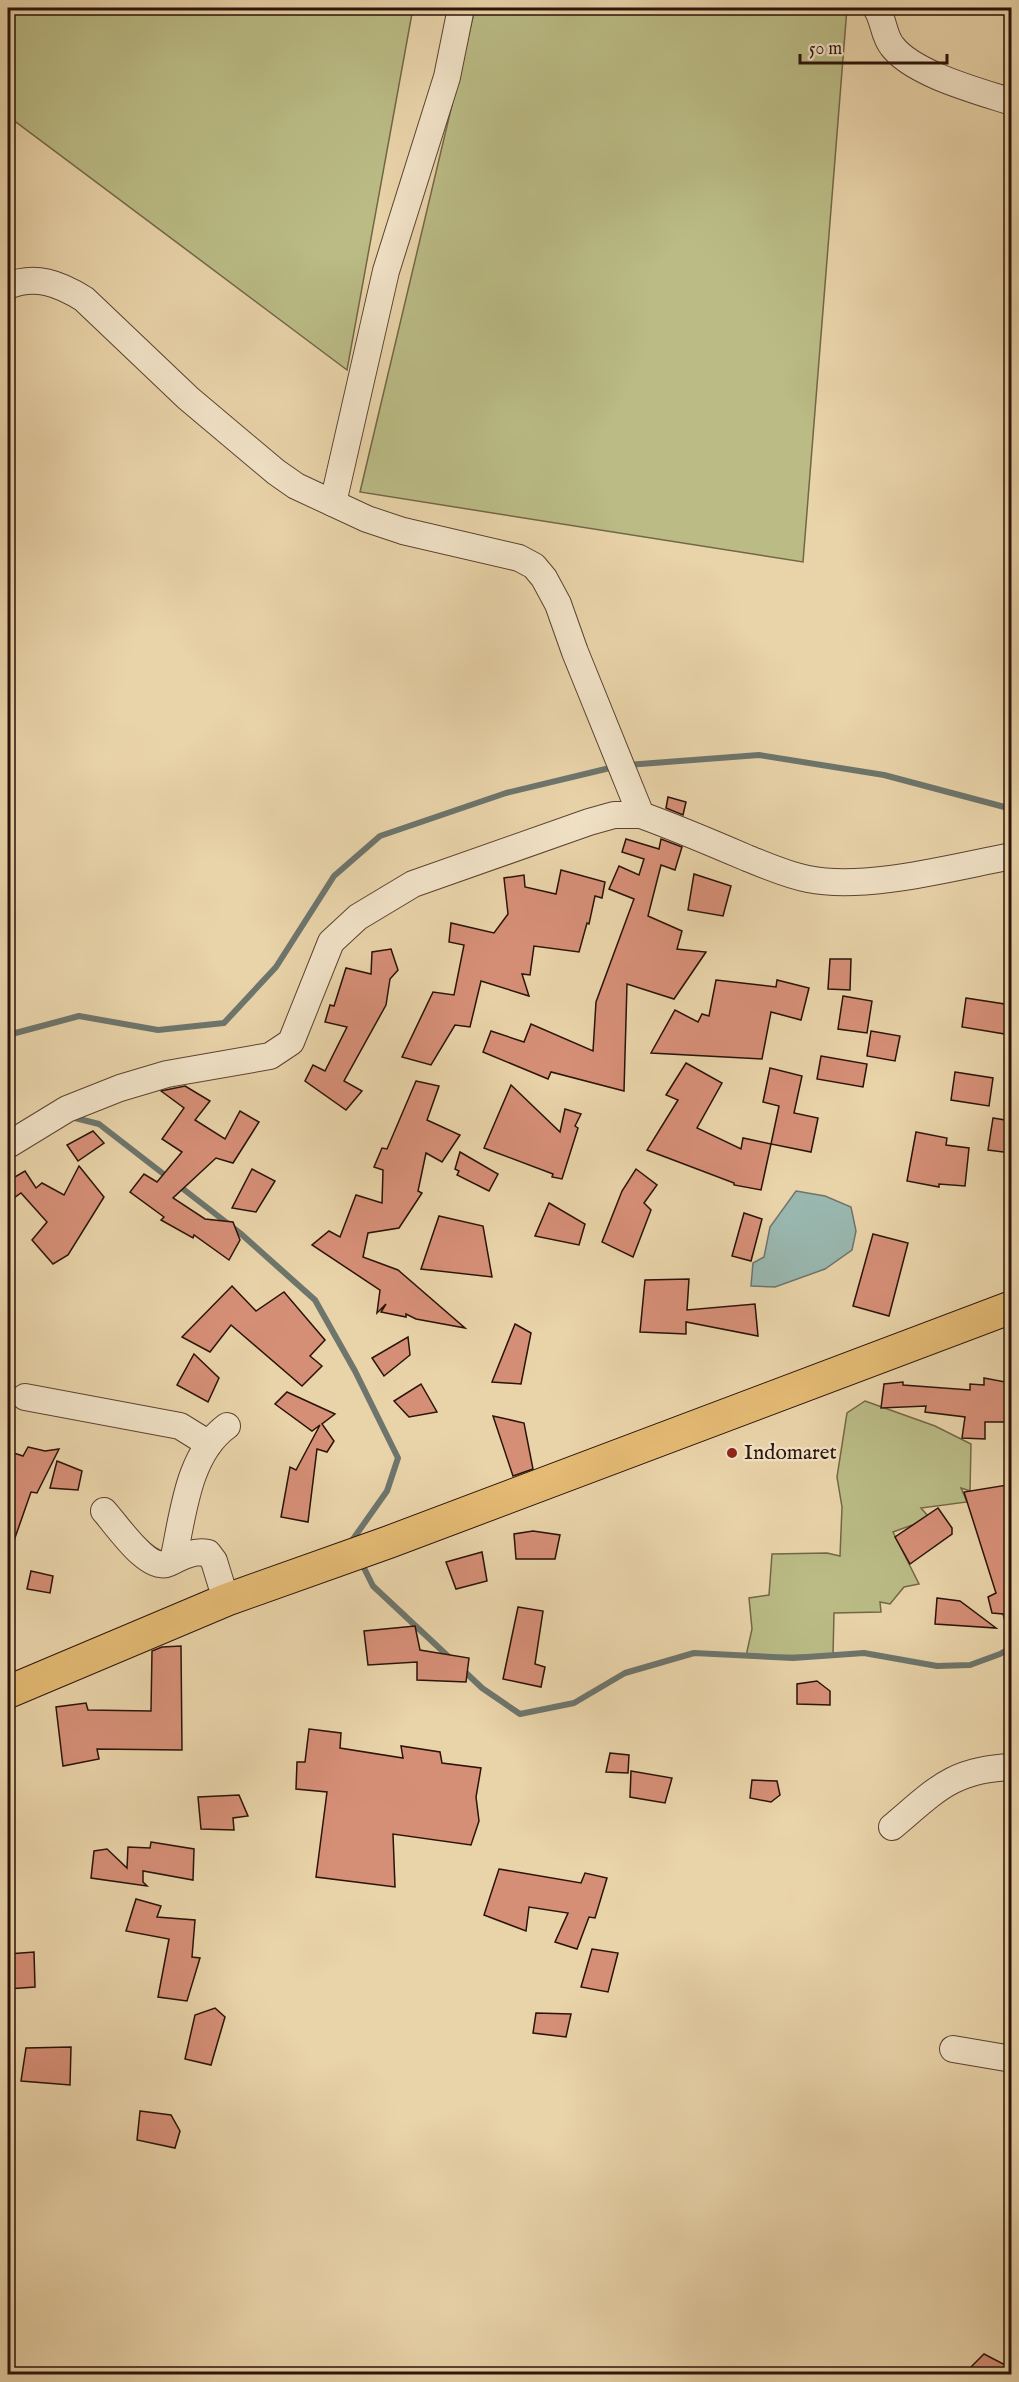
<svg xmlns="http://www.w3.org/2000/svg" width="1019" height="2382" viewBox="0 0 1019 2382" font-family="'IM FELL English',serif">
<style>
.green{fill:#babb85;stroke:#726746;stroke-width:1.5}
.water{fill:#99b7af;stroke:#6d756c;stroke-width:1.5}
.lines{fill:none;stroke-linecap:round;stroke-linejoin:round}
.stream{stroke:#6d756c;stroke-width:6}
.building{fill:#d68f77;stroke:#2a1308;stroke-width:1.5}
.minor-casing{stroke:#5a4330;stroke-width:28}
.major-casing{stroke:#2a1308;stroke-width:34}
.minor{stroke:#f1e2c7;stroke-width:26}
.major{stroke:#e4ba74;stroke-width:32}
.poi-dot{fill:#8f2418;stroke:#f1e2c7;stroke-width:2}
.labels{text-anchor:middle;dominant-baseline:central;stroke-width:4.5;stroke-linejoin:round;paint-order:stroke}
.poi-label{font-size:21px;fill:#2a1308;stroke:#f1e2c7;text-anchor:start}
</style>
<rect width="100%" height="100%" fill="#e9d3a9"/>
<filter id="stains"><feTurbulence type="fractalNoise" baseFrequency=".00333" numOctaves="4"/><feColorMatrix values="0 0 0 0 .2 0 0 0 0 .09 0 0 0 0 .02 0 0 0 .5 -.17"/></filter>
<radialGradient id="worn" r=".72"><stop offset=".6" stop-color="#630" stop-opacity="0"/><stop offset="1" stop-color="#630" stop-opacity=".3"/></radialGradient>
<g class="green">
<path d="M8,8H413L347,370L8,116Z"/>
<path d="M475,8H847L803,562L360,492Z"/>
<path d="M865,1401L935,1426L971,1444L970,1491L961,1488L967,1502L921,1508L942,1532L915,1524L893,1532L919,1584L904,1587L890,1604L880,1602L881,1612L834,1613L833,1655L746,1656L752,1629L749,1598L769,1595L772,1554L827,1553L840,1556L842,1507L837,1477L847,1413Z"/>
</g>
<path class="water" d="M796,1191L825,1196L851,1207L856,1231L852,1250L825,1269L775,1287L751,1286L753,1263L764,1257L770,1227Z"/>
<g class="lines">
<g class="stream">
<path d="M627,765L759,755L884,775L1012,809"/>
<path d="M8,1035L79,1016L158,1030L224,1023L276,967L334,876L380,836L506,793L614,767"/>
<path d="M71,1117L99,1124L170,1179"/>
<path d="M178,1185L240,1233L315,1300L355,1371L398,1458L387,1491L351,1542"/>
<path d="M361,1562L373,1586L451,1659"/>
<path d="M463,1670L482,1688L520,1714L574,1703L625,1673L694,1653L793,1658L864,1653L937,1666L970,1665L1000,1654L1012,1647"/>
</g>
</g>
<g class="building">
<path d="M668,797L686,802L683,815L666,808Z"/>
<path d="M626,839L659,849L661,839L682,847L675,870L661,865L648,916L682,931L677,949L706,952L674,999L627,984L624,1091L551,1072L548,1079L483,1052L491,1031L524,1042L531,1024L593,1051L596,1002L634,899L609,889L619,866L639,875L644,859L622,852Z"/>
<path d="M561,870L605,882L602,898L595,896L589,924L587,923L579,952L534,946L530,975L522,974L529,996L481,981L470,1027L455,1025L431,1065L402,1057L433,992L454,995L464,945L449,942L451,923L494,933L508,914L504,878L524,875L525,887L556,894Z"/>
<path d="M694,874L731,886L723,916L688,910Z"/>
<path d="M391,949L398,970L390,979L386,1005L344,1081L362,1091L346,1110L305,1081L313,1065L325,1071L347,1027L325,1022L330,1005L334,1006L346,968L371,974L372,952Z"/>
<path d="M830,959H851L850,990L828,989Z"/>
<path d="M716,980L776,987L777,980L809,988L801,1020L771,1012L762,1059L651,1053L675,1010L698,1022L702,1014L709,1016Z"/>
<path d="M843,996L872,1001L867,1033L838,1029Z"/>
<path d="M966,998L1011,1005V1035L962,1027Z"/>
<path d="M871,1031L900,1036L895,1061L867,1056Z"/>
<path d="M821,1056L867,1064L863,1087L817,1079Z"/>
<path d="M686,1063L722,1083L697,1128L741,1149L743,1138L771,1144L761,1190L734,1185V1183L647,1150L678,1100L666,1095Z"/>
<path d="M770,1068L802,1076L794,1113L818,1118L811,1152L771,1144L779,1106L763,1102Z"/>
<path d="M955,1072L993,1078L989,1106L951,1100Z"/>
<path d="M416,1081L439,1086L427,1120L460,1135L442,1162L426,1153L418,1191L422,1193L399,1228L368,1233L363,1257L398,1270L465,1328L416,1319L406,1314V1317L381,1312L386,1304L377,1313L380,1290L312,1245L329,1231L340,1237L356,1195L382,1203L383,1170L374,1167L382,1148L387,1149Z"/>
<path d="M511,1085L560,1132L565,1109L581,1114L575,1126L578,1128L562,1179L552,1177L553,1174L484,1148Z"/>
<path d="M185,1086L210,1101L195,1120L225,1139L240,1111L259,1122L233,1163L216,1158L173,1198L205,1219L233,1222L240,1240L229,1260L194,1235L193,1238L161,1220L164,1217L130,1192L144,1174L157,1182L182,1152L162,1139L184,1108L161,1091Z"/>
<path d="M993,1118L1011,1121V1153L988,1150Z"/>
<path d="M93,1131L104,1143L78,1161L67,1145Z"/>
<path d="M916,1132L947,1138L946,1145L969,1148L965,1186L939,1184V1187L907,1181Z"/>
<path d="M460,1152L498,1174L489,1191L457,1175L459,1171L455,1169Z"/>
<path d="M79,1166L104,1197L68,1255L53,1264L32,1240L47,1222L21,1193L8,1202V1181L25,1171L36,1188L42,1183L64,1195Z"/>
<path d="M252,1169L275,1181L256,1212L232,1208Z"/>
<path d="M636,1169L657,1185L644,1203L651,1210L633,1257L602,1242L622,1191Z"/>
<path d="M549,1203L585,1224L579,1245L535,1236Z"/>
<path d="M744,1213L762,1219L751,1261L732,1256Z"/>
<path d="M439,1216L483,1226L492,1277L421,1269Z"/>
<path d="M873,1234L908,1243L889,1316L853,1306Z"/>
<path d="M689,1279L687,1310L755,1304L758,1336L686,1322V1334L640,1332L645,1280Z"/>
<path d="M232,1286L256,1311L284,1292L325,1340L310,1356L322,1366L302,1386L231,1325L210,1352L182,1337Z"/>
<path d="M515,1324L531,1333L521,1384L492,1382Z"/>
<path d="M408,1337L410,1355L384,1376L372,1358Z"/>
<path d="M194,1354L219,1378L208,1402L177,1385Z"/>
<path d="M984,1378L1011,1383V1422H985V1439L962,1438L965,1417L925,1412L926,1406L881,1408L884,1384L903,1382V1385L970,1390V1384L984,1385Z"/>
<path d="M421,1384L437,1412L409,1417L394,1401Z"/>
<path d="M287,1392L335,1414L322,1424L334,1441L327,1452L317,1449L308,1522L281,1517L290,1467L296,1470L320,1425L312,1431L275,1404Z"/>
<path d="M493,1416L524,1423L533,1469L513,1476Z"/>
<path d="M28,1447L45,1451L59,1449L37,1493L31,1492L10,1552L8,1551V1451L23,1456Z"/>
<path d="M57,1461L82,1471L78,1490L50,1488Z"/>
<path d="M1007,1485L1011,1504V1629L1008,1630L1003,1614L992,1613L988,1597L996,1593L964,1492Z"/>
<path d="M938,1508L952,1528V1534L910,1564L895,1537Z"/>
<path d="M533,1531L560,1535L555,1559H516L514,1534Z"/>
<path d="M482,1552L487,1581L456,1589L446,1562Z"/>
<path d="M31,1571L53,1576L50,1593L27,1589Z"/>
<path d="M937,1598L960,1601L996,1628L935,1624Z"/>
<path d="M518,1607L543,1611L535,1664L545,1667L541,1687L503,1679Z"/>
<path d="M415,1626L420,1650L469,1658L466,1682L417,1680V1662L368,1665L364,1631Z"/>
<path d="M181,1646L182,1750L97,1749L99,1759L63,1766L56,1707L86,1703L88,1710L151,1711L152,1651L162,1647Z"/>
<path d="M817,1681L830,1691V1705L797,1704V1684Z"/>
<path d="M309,1729L341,1733L340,1748L403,1758L401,1746L440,1752L442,1763L481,1768L476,1797L479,1821L471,1845L393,1834L395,1887L316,1877L327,1792L296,1789L297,1762H305Z"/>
<path d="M610,1753L629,1755L628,1773L606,1772Z"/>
<path d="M631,1771L672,1778L665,1803L630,1797Z"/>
<path d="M752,1780L777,1781L780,1795L771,1802L750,1798Z"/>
<path d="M239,1795L248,1816L233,1818L234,1830L201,1829L198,1797Z"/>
<path d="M151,1842L194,1849L193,1880L143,1871V1882L147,1886L91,1878L94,1851L107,1849L127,1868L128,1847L150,1848Z"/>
<path d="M499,1869L581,1883L585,1873L607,1878L595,1918L589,1917L577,1949L555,1942L568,1913L529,1907L526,1931L484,1915Z"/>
<path d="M136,1899L161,1906L157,1917L195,1920L192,1957L200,1958L187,2001L158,1997L169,1939L126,1931Z"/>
<path d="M592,1949L618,1953L608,1992L581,1987Z"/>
<path d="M34,1952L35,1987L8,1989V1954Z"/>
<path d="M215,2008L225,2017L211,2065L185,2059L195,2015Z"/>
<path d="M536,2013L571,2014L566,2037L533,2033Z"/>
<path d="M71,2047L70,2085L21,2081L26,2048Z"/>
<path d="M140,2111L171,2115L180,2131L175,2148L137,2140Z"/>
<path d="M984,2354L1011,2368V2374H964Z"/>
</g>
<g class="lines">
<g class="minor-casing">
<g id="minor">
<path d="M876,8C884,19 883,35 892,46C913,74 978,91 1012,102"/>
<path d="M8,286C35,274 60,284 84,299L188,398L276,472L296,486L367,519L403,531L519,558L534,566L544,578L558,604L575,652L641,815C677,828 712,843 747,858C767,866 787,875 808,879C866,891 953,867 1012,856"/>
<path d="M333,503L386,271L447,77L461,8"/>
<path d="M8,1145L67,1109L120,1088L167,1074L270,1056L291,1042L331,942L358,917L413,884L589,822L614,815H641"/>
<path d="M25,1397L180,1426L209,1444"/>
<path d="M104,1511C117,1525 148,1573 169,1563C181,1557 194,1550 208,1553L214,1561L226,1600"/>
<path d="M173,1561C183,1517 187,1455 227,1426"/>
<path d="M892,1827C935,1791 952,1769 1012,1767"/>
<path d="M953,2049L1012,2059"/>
</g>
</g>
<g class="major-casing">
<path id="major" d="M8,1692L226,1600L389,1542L1012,1307"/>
</g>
<use href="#minor" class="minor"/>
<use href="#major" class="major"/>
</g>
<circle class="poi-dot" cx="732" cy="1453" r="6"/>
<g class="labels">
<g class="poi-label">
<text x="744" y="1453">Indomaret</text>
</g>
</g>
<rect width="1019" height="2382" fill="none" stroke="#e9d3a9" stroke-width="30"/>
<rect x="9" y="9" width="1001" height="2364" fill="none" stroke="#2a1308" stroke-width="3"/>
<rect x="15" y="15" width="989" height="2352" fill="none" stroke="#2a1308" stroke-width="1.5"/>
<path d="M800 54v9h147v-9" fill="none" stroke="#2a1308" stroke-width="3"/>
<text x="809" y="54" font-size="18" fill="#2a1308" stroke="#f1e2c7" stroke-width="4.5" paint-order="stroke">50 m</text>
<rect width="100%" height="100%" filter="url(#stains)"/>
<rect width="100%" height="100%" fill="url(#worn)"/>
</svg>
